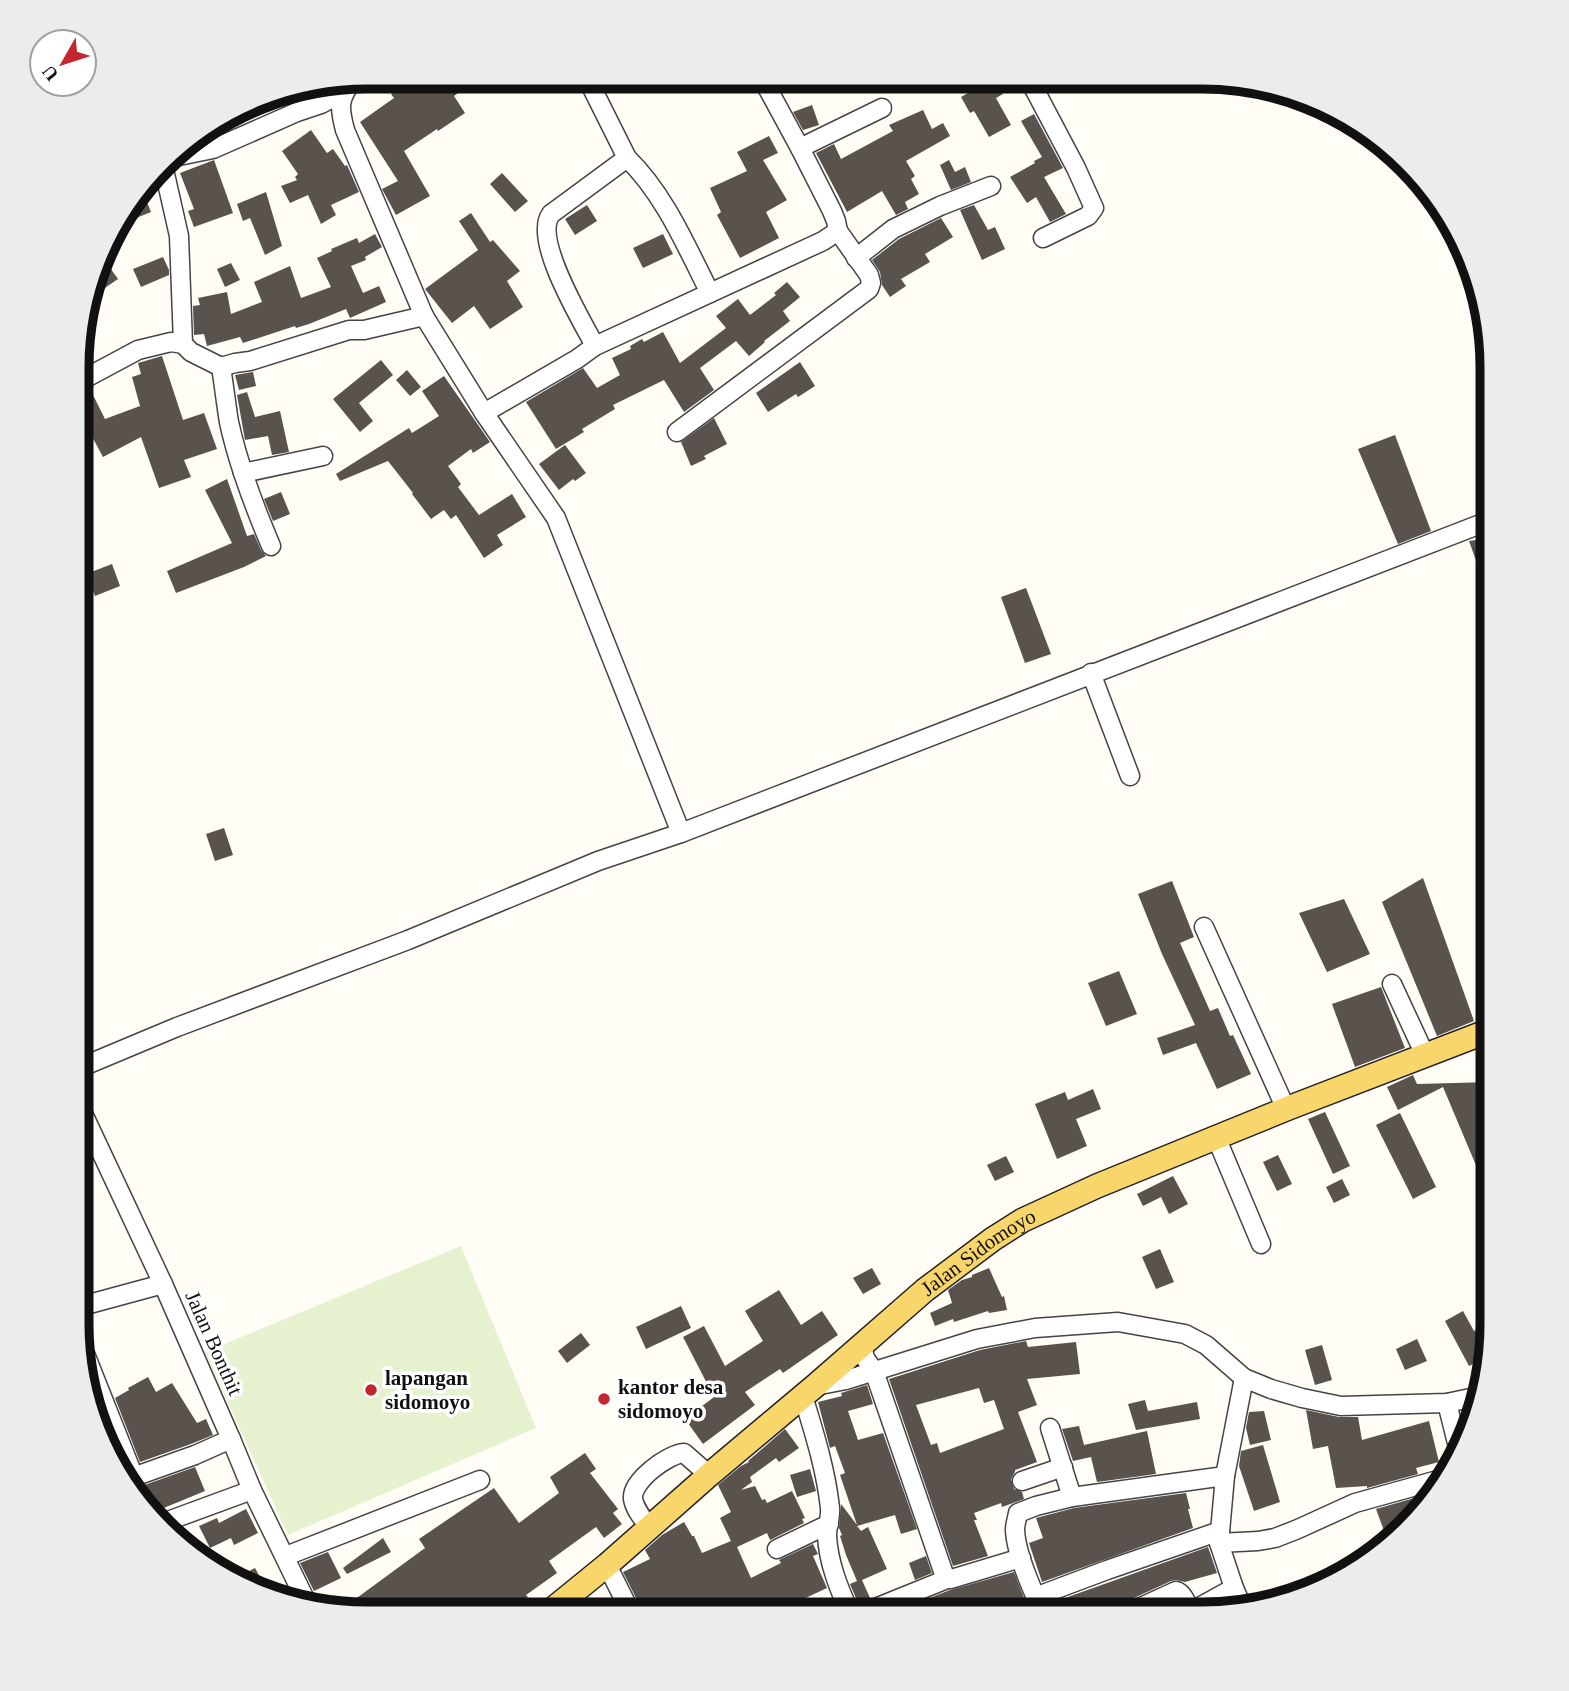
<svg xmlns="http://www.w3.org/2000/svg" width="1569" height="1691" viewBox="0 0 1569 1691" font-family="Georgia,serif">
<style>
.pitch{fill:#e6f2cf}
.building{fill:#5a524d;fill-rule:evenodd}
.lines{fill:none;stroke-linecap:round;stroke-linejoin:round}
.minor-casing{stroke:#444;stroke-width:21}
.major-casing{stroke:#222;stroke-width:26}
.minor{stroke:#fff;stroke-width:18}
.major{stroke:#f9d66b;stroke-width:23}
.poi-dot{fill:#c4262e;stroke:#fff;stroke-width:2.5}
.labels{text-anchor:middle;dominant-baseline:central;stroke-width:7;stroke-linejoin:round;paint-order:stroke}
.street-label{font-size:21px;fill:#111;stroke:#fff}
.poi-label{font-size:21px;font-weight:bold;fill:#111;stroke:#fff;text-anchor:start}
.rim{fill:none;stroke:#111;stroke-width:9}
</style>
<rect width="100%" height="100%" fill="#fffdf5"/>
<path class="pitch" d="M461,1246L536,1428L288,1535L205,1352Z"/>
<g class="building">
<path d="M417,77H480L454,96L465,113L438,131L437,129L404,151L430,196L396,215L382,189L398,181L360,122L394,98L391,94Z"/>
<path d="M992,79H994L1003,94L996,98L1011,125L989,137L974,111L970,113L961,97Z"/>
<path d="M812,105L819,125L803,130L793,112Z"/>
<path d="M923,110L932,129L943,123L950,136L906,161L915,176L911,179L919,194L905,202L908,209L896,215L882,191L847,212L816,153L834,144L841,159L893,131L889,125Z"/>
<path d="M1034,114L1063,168L1044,177L1066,214L1050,222L1036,197L1027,203L1010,177L1035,163L1034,161L1042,157L1021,121Z"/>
<path d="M311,130L327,153L333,149L345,166L347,165L359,192L331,205L336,215L321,224L308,195L290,203L281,186L297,180L295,177L298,174L282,151Z"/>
<path d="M769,136L778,153L763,160L787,200L766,212L779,238L740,258L717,215L721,212L710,188L747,171L737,152Z"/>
<path d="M214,160L233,213L194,227L188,211L194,209L180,173Z"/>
<path d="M949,160L955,172L965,167L971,182L951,190L940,165Z"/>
<path d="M502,173L528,201L515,212L490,184Z"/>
<path d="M142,190L151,212L114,227L116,222Z"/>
<path d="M266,192L282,246L265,255L250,218L243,221L237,204Z"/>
<path d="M587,205L597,221L575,235L565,219Z"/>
<path d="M974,205L988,230L995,227L1005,249L982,260L960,210Z"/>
<path d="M471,213L490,242L493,240L520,271L507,281L523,307L490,329L474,306L452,323L425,289L478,250L459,221Z"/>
<path d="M941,218L953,237L925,254L930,262L901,279L906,286L890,297L882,285L880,272L872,260L899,239Z"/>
<path d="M375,234L382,247L365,257L366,260L351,266L363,293L379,286L386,302L350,318L346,309L309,324L296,328L295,326L243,343L240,337L207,346L204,334L194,335L193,306L200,305L198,298L227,292L231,314L262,302L254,282L290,266L301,298L331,287L317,258L332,251L331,249L357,238L359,243Z"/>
<path d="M663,234L673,254L643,268L633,248Z"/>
<path d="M163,257L169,270V275L141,287L133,269Z"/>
<path d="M103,258L118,279L99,292L93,283Z"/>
<path d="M231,263L240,280L225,287L217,269Z"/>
<path d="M787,282L800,297L783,311L790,321L764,341L765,342L749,356L736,341L700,368L714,390L684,412L664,380L613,405L615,409L582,429L584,432L556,449L526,402L583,368L597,388L620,375L612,358L631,349L630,346L642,339L644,342L663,332L680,363L726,328L716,316L738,299L750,315L776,295L774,293Z"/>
<path d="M162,356L183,420L204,413L217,449L184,460L191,477L159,488L141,437L103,457L82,418V391L90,389L105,419L140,406L132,377L141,374L138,363Z"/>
<path d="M381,360L393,375L359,403L373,421L360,432L333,399Z"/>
<path d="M800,362L815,386L798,397L796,394L768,412L756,393Z"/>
<path d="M407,370L421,387L410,396L396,380Z"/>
<path d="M253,372L256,386L239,390L235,375Z"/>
<path d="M444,376L490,442L473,453L471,449L448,466L461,484L458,487L479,515L512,494L526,517L497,535L503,545L484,558L456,515L451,519L444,510L431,519L412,494L413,493L388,461L340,481L336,474L409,428L412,433L439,416L422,391Z"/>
<path d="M247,392L255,417L280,411L289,452L272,455L268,436L245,440L237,395Z"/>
<path d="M714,418L727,444L704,456L706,459L691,466L681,442Z"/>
<path d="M1395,435L1431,531L1398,544L1358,449Z"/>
<path d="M565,445L586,473L575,481L573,479L559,490L539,464Z"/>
<path d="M227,479L247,536L254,534L261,550L266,556L244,567L176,593L167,571L232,543L205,490Z"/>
<path d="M281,492L290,514L273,521L264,499Z"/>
<path d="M1491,538V596L1489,597L1469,541Z"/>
<path d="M112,564L120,586L95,596L86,574Z"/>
<path d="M1026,588L1051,654L1025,663L1001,597Z"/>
<path d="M224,828L233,855L215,861L206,834Z"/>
<path d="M1423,878L1474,1021L1437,1036L1382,902Z"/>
<path d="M1172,881L1194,937L1180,943L1210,1011L1218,1008L1230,1036L1233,1035L1251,1074L1217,1089L1196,1043L1163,1055L1157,1038L1195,1025L1162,954L1138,894Z"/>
<path d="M1344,899L1370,954L1327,972L1299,913Z"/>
<path d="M1119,971L1137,1014L1106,1026L1088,983Z"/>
<path d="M1381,987L1405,1048L1355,1067L1332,1004Z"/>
<path d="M1413,1075L1417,1084L1491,1082V1201L1443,1087L1398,1110L1387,1087Z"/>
<path d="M1093,1089L1101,1109L1076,1119L1087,1146L1057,1159L1035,1104L1065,1092L1068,1100Z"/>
<path d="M1325,1112L1350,1166L1333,1174L1308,1119Z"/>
<path d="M1400,1113L1436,1187L1413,1199L1376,1125Z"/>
<path d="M1278,1155L1292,1184L1277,1191L1263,1162Z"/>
<path d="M1006,1156L1014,1172L995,1181L987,1165Z"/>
<path d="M1173,1176L1188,1204L1169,1214L1161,1197L1143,1206L1137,1194Z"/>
<path d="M1342,1179L1350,1195L1334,1203L1326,1187Z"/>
<path d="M1160,1249L1174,1282L1156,1289L1142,1257Z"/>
<path d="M872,1268L881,1284L863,1294L853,1278Z"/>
<path d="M989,1268L1002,1297L1004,1296L1007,1310L989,1313L988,1311L954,1322L953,1319L935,1326L930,1313L952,1303L948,1290L962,1280L972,1277V1275Z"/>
<path d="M779,1290L801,1325L822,1311L838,1335L783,1373L780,1369L745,1392L755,1405L703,1444L685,1419L714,1397L683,1337L704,1326L725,1366L763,1341L745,1311Z"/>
<path d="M681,1306L691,1328L646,1349L636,1327Z"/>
<path d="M1463,1311L1474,1331L1491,1323V1342L1486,1359H1483L1469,1366L1445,1321Z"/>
<path d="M581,1333L590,1345L567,1363L558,1351Z"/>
<path d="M1417,1339L1427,1361L1405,1370L1396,1349Z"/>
<path d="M1026,1341L1028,1347L1076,1342L1080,1374L1027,1379L1037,1405L1018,1412L1037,1462L1015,1470V1472L1011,1479L1014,1489L1022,1492L1024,1499L1002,1507L1001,1503L974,1513L977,1520H974L988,1556L953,1566L889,1379L980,1350ZM979,1388L984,1403L994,1400L1004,1429L940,1453L937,1443L931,1445L916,1405Z"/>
<path d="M1322,1345L1332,1380L1315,1385L1305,1350Z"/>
<path d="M148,1377L156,1392L172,1383L197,1423L206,1419L213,1435L191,1444L140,1462L115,1398L129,1390L128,1388Z"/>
<path d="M867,1385L873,1404L848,1411L858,1440L883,1433L917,1529L901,1534L895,1515L857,1526L861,1531L868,1527L887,1569L862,1580L870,1598L858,1603L850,1584L857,1581L846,1555L840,1536L842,1535L839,1528L841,1504L857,1525L840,1475L845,1473L835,1446L830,1448L818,1402L842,1396L841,1393Z"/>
<path d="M1145,1400L1148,1411L1197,1402L1200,1419L1136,1430L1128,1404Z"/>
<path d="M1306,1410L1339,1417H1358L1362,1440L1429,1421L1439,1462L1416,1468L1418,1474L1367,1488V1486L1336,1488L1328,1446L1313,1449Z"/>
<path d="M1264,1411L1271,1440L1250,1445L1246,1428L1249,1412Z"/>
<path d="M1079,1426L1084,1445L1147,1431L1156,1474L1097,1482L1091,1457L1073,1461L1062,1429Z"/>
<path d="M785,1429L799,1448L779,1462L776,1458L750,1477L752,1482L741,1490L755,1486L762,1500L765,1499L767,1503L792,1491L805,1518L802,1519L804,1523L770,1540L767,1533L737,1547L751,1578L781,1563L779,1560L813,1544L818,1554L813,1556L827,1588L784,1608L787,1613H642L641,1608L623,1572L650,1559L645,1550L662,1535L684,1522L692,1536H694L702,1553L731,1541L720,1518L731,1512L718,1485L741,1466L749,1462L748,1461Z"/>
<path d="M1263,1445L1280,1502L1254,1511L1239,1466L1241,1451Z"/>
<path d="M585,1453L596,1469L590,1473L618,1509L613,1513L622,1524L604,1538L596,1527L549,1561L557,1573L526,1595L528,1597L508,1613H349L339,1611L425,1548L419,1539L494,1488L519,1523L559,1493L550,1477Z"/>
<path d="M195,1467L205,1491L154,1512L126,1485L123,1478L133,1487H139Z"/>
<path d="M810,1469L816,1491L797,1497L790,1475Z"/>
<path d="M1186,1493L1190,1509H1188L1193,1528L1042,1582L1029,1543L1043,1538L1036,1518L1074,1508Z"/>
<path d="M1425,1495L1426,1498L1387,1539L1376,1509Z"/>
<path d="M246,1509L258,1533L234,1545L231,1538L210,1548L199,1526L217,1518L219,1523Z"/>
<path d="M383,1538L391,1552L347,1574L343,1568Z"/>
<path d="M1208,1547L1217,1573L1185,1582L1176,1580L1171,1581L1123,1603L1118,1607L1117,1613H1068L1065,1605L1054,1609L1051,1603Z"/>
<path d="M328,1552L341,1578L314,1591L300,1563Z"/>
<path d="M926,1556L932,1573L915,1580L909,1563Z"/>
<path d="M255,1568L266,1588L234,1579Z"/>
<path d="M1014,1572L1030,1613H925L922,1601L950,1590Z"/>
</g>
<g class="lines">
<g class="minor-casing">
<g id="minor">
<path d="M587,78L627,158L551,214C532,239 582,321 595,346"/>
<path d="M354,79C338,99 339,107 345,130L424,316L484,413L556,518L681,833"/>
<path d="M1029,79L1076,168L1094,208L1088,216L1043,238"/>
<path d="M800,148L882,108"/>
<path d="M169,158L213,149L297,112L321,104L343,92"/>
<path d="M627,158C665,195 686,246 710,293"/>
<path d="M163,165L179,236L183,344"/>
<path d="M856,258L893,229L940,206L991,186"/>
<path d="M221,367C224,385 226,404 229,422C238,464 254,506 271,546"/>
<path d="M82,380L138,350L171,342L183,344L191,352L221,367L235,363L250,361L349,330H364L424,316"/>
<path d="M484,413L577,359L595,346L823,241L838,231L836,221L832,211L800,148L762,78"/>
<path d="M677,432L869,289L871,283L869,275L838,231"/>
<path d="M243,473L323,456"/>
<path d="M1091,673L1130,776"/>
<path d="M1204,927L1286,1109"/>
<path d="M1392,984L1425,1055"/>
<path d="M79,1068L177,1027L408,940L598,861L681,833L1491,520"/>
<path d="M79,1105L163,1284L231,1439L252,1490L306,1601"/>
<path d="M1216,1137L1261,1244"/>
<path d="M78,1307L163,1284"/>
<path d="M78,1336L132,1472L136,1476L195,1455L231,1439"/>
<path d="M862,1345L865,1358L874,1371L945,1577L951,1579L1021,1558"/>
<path d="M815,1386L846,1380L977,1339L1035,1328L1118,1322L1185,1334L1206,1345L1244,1378L1271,1389L1302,1398L1341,1406L1447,1403L1475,1397"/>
<path d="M803,1396C814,1432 826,1470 830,1508C831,1517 827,1526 827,1535C828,1562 839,1589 850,1613"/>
<path d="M1447,1403L1459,1451"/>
<path d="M1050,1428L1072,1497"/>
<path d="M1022,1481L1063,1467"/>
<path d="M165,1522L252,1490"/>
<path d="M650,1527C643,1519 635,1510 633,1499C631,1481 668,1454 684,1453L709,1475"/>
<path d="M1219,1543L1258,1541L1275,1538L1298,1529L1355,1503L1445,1478"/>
<path d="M777,1549L829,1524"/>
<path d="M286,1556L480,1480"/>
<path d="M607,1565L631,1613"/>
<path d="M1035,1597L1107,1570L1220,1531"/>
<path d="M1243,1609L1234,1588L1219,1543L1225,1476L1244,1378"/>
<path d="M863,1613L947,1579"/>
<path d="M1043,1613C1033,1592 1016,1553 1015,1530C1015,1524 1017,1519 1018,1513L1036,1506L1072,1497L1225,1476"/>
<path d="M1128,1613L1176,1591C1184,1593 1186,1605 1192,1610L1196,1609L1234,1588"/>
</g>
</g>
<g class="major-casing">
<g id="major">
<path id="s1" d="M548,1613L607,1565L709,1475L815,1386L925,1290L993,1239L1023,1220L1097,1186L1291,1107L1491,1030"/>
</g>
</g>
<use href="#minor" class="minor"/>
<use href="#major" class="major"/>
</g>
<g class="poi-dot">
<circle cx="371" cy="1390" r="7"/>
<circle cx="604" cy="1399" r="7"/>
</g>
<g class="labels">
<g class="street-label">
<text stroke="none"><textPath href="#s1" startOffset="562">Jalan Sidomoyo</textPath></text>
<text transform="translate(214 1343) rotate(66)">Jalan Bonthit</text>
</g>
<g class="poi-label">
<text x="385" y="1378">lapangan<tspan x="385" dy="24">sidomoyo</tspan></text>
<text x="618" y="1387">kantor desa<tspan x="618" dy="24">sidomoyo</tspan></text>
</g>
</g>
<path d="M0 0H1569V1691H0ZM367 89H1202A278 278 0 0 1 1480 367V1324A278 278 0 0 1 1202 1602H367A278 278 0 0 1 89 1324V367A278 278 0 0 1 367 89Z" fill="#ececec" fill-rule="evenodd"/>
<path class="rim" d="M367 89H1202A278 278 0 0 1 1480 367V1324A278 278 0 0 1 1202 1602H367A278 278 0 0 1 89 1324V367A278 278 0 0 1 367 89Z"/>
<g transform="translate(63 63) rotate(231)"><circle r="33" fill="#ffffff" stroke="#a0a0a0" stroke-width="2"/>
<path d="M0-5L12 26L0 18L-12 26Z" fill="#c4262e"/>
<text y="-10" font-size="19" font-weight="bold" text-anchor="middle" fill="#111111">U</text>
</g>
</svg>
